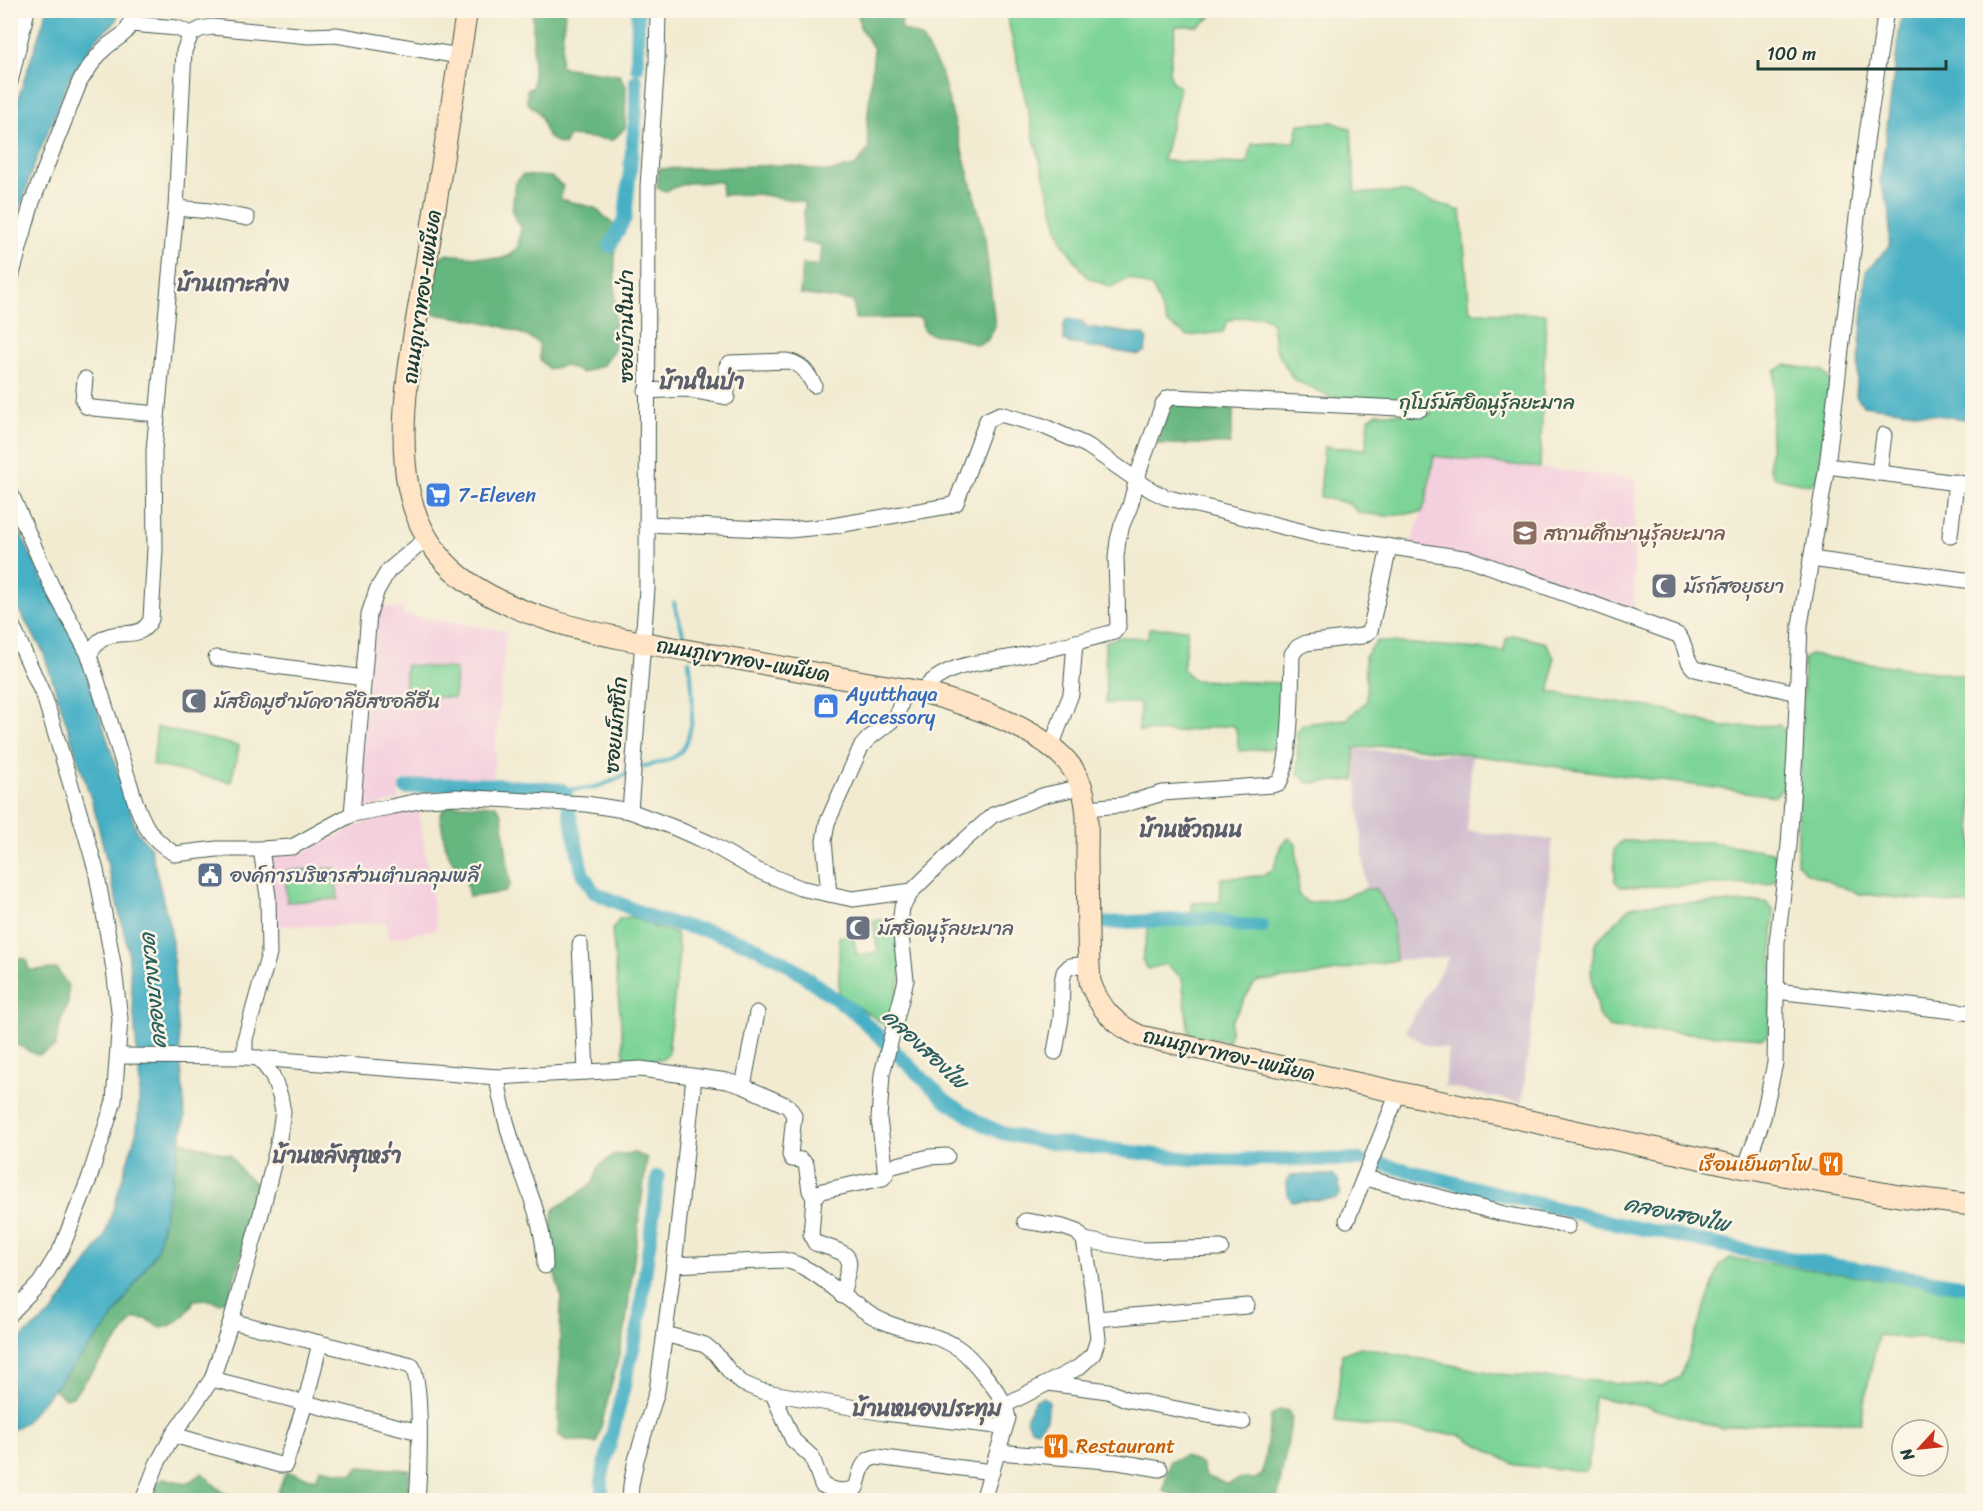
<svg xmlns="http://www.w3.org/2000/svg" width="1983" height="1511" viewBox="0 0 1983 1511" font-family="Sriracha,'Playpen Sans Thai',sans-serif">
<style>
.built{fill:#f4cfde}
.industrial{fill:#d0bdce}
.green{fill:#7dd498;stroke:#4e8866;stroke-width:1.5}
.forest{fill:#66b680;stroke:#427a5a;stroke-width:1.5}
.water{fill:#46b0c5;stroke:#32767c;stroke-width:1.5}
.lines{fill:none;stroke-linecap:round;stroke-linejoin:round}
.stream{stroke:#46b0c5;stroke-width:4}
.canal{stroke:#46b0c5;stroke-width:14}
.street-casing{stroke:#3f574c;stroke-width:17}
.secondary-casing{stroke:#3f574c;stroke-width:23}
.street{stroke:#fff;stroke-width:15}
.secondary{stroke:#ffe4c6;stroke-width:21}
.labels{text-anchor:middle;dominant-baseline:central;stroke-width:5;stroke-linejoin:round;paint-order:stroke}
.street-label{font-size:20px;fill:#1f3d34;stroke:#fcf5e5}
.park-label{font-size:20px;fill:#325b48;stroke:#fcf5e5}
.shop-label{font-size:20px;fill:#366cbe;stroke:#fcf5e5;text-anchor:start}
.education-label{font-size:20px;fill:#785e54;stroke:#fcf5e5;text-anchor:start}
.worship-label{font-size:20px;fill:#5b616d;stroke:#fcf5e5;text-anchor:start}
.service-label{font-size:20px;fill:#4e5e75;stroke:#fcf5e5;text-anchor:start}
.food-label{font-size:20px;fill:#c56008;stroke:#fcf5e5;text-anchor:end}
.water-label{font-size:21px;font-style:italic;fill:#2b6060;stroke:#fcf5e5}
.quarter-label{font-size:22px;font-weight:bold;fill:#5c606d;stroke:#fcf5e5}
</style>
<rect width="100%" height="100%" fill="#fcf5e5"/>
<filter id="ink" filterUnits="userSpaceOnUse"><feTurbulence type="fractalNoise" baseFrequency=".0167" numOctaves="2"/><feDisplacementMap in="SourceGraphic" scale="12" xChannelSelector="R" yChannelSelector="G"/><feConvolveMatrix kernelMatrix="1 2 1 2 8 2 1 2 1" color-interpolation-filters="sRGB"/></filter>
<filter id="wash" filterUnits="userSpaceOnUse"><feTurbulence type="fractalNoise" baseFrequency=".008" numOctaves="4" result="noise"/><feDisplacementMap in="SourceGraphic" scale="24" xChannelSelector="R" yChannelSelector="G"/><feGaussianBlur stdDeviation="1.35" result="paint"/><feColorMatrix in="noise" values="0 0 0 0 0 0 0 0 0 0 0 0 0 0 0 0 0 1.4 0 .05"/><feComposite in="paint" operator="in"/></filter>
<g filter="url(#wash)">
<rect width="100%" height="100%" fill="#f2ebd1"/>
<g class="built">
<path d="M1434,456L1636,479L1633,612L1410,546L1426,501Z"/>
<path d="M376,606L403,609V615L506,631L493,780L399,781V800L363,809L357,792Z"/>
<path d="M418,805L437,929L389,939L385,922L338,926H275L268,863L271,856L293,855L304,852L364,823L366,820Z"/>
</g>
<path class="industrial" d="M1354,749L1472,756L1467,831L1553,840L1522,1103L1444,1086L1448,1049L1425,1045L1405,1031L1449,957L1396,960L1392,917L1377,889H1366Z"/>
<g class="green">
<path d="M1006,11H1211V17L1198,26H1176L1169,71L1172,81L1180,88L1163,161L1247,164L1252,144L1295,142L1299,124L1332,122L1351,129L1355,193L1404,192L1461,211L1470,312L1546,314L1540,468L1434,456L1426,501L1422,512L1386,516L1359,513L1348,503L1320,497L1324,447L1366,449L1369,419L1377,413L1431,414V404L1330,397L1293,379L1275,347L1272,323L1264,316L1235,318L1228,321L1223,332L1188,336L1167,323L1153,288L1129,278L1110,287L1087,277L1062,242L1035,142Z"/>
<path d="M1785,365L1823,371L1831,381L1818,479L1810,485L1774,477L1769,467L1775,371Z"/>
<path d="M1149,628L1188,629L1183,669L1193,680L1280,683L1279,742L1275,748L1239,751L1236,729L1232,725L1176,732L1139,731L1140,703H1106L1105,642L1120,637L1148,638Z"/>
<path d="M1513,635L1546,643L1554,658L1550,692L1664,709L1721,727L1780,725L1788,735L1784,787L1775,796L1396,745L1354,748L1355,780L1308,783L1298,774L1297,731L1304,724L1347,719L1367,701L1365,657L1377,641L1504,651L1506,639Z"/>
<path d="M1810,655L1972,677V905L1860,894L1805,872L1797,862L1804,659Z"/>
<path d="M406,665L456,669L454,698L404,694Z"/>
<path d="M157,727L239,746L231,782L153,765Z"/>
<path d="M1289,838L1296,844L1299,895L1308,903L1341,898L1366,889H1377L1392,917L1396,960L1304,977L1259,981L1253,985L1231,1022L1229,1041L1189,1035L1182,978L1166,964L1148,969L1142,960L1149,926L1192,923V903L1220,902L1221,878L1262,876L1273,870L1281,845Z"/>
<path d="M1622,841L1712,842L1772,852L1779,861L1776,880L1768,884L1621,887L1615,881L1614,849Z"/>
<path d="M335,868L338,899L287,902L285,871Z"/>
<path d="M1766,902L1774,911L1769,1034L1764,1038L1610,1028L1598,1015L1591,972L1595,943L1630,907L1649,904Z"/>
<path d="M632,917L656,928L676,933L679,953L668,1054L663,1059H628L624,1055L612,930L620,918Z"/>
<path d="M896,918L903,965L890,1028L839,994V937L853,935L857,955L878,952L873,921Z"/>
<path d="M1730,1258L1972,1293V1343L1878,1335L1860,1422L1785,1421L1721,1428L1648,1407L1594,1397L1591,1451L1586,1471L1515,1465L1461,1435L1335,1422L1342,1354L1360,1347L1498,1374L1662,1386L1680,1377L1720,1265Z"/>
</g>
<g class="forest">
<path d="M533,10L565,11L560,67L619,75L626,86L625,128L613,140L569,136L564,145C541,139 548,128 538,112C535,109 530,105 527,102V90L533,87Z"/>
<path d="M861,10L903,11L901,26L903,30L921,37L941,72L984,232L995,326L987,341L977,345L955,337L930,334L923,330L921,318L855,319L853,301L800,294L802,264L819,266L821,245L802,242L805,202L757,194L722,195L721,182L687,183L665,191L657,188L659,169L790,165L828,172L855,166L869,149L867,125L874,49L860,27L858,12Z"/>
<path d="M522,175L551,177L563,186L560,199L595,208L615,226V348L603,365L582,373L565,365L549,369L540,360L539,343C507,323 470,319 433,314L429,308L438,259L445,254L500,259L511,255L518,246L521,228L512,212L515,184Z"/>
<path d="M1175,404L1234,408L1230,444H1157L1167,409Z"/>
<path d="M447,805H496L502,815L510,885L505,892L469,897L464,871C444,862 444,835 440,815Z"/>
<path d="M11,958L26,959L29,970L57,969L68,986V1003L61,1020L55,1047L38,1055C28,1052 21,1045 11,1043Z"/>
<path d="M180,1141L230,1155L243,1173L255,1183L259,1192L229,1298L219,1303L205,1299L194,1300C188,1314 175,1327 160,1328L147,1319H134L73,1396L65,1398L53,1389L106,1328L157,1250Z"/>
<path d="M634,1153L647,1158L625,1330L597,1443L565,1440L558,1434L561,1298C559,1286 556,1277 552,1266C546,1248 549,1226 555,1208L576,1196L594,1181L599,1166L614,1155Z"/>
<path d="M1281,1409L1288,1411L1292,1418L1277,1500H1187L1163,1491L1170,1461L1184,1456L1201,1464L1205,1476L1228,1484L1242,1478L1253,1480L1262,1475L1271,1416Z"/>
<path d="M358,1467L410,1470L408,1500H149L153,1485L165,1478L186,1484L202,1473L223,1493L247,1497L277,1494L286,1472L316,1479L320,1468L353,1474Z"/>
</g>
<g class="water">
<path d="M47,11H118L116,21L96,39L70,78L32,170L11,241V120Z"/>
<path d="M1902,11H1972V420L1863,405L1856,396L1866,271L1889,247L1890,211L1880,182Z"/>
<path d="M1067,319L1081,321L1088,327L1144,335L1147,339L1145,351L1139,355L1068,343L1064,340V323Z"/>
<path d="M11,515L78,648L137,832L150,847L171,932L185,1118L157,1250L106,1328L25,1422L11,1431V1346L54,1311L105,1236L137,1130L140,1085L128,949L94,808L43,651L11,597Z"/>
<path d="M1291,1175H1333L1339,1181L1340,1195L1335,1199L1292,1201L1288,1196L1287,1180Z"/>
<path d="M1043,1397L1049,1401L1047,1419L1037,1430L1031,1428L1026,1418L1035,1400Z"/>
</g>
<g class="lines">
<g class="stream">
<path d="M674,603L685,640"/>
<path d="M640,767C652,764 665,763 676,756C698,740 693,686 689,661"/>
<path d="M562,790C591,789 602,788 628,773"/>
</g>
<g class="canal">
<path d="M637,67L638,10"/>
<path d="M610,246L625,218L636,112V81"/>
<path d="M406,788C458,780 510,786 562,790L566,795L582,872L594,892L657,920L712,932L751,945L786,963L854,1012L945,1100L982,1124L1002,1133L1039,1141L1191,1159L1360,1160"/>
<path d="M1107,923L1214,918L1237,925L1262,926"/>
<path d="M1378,1163L1614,1223L1769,1255L1972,1287"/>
<path d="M602,1500V1476L638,1329L658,1177"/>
</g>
</g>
</g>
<g filter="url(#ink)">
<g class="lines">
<g class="street-casing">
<g id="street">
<path d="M131,24L177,28L191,34"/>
<path d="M10,82L27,10"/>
<path d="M176,208L210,211L247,218"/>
<path d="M10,281L32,202L80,81C87,70 94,60 103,50C120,33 129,39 133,10"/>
<path d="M85,379L83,400L86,406L93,408L157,414"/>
<path d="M646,391L685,389L727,397V366L730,363L787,361C803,364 807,373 814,385"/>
<path d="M1827,466L1972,485"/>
<path d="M1879,473L1884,435"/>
<path d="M10,492L52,587L89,655L136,804C146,830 152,839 175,854L217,849H261L292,847L352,814L390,807"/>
<path d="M647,524L789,530L832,526L948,506L956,503L987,420L1000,414L1043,426L1088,446L1151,490L1165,497L1320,536L1470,559L1678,635C1688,646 1684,661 1695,669L1797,693"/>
<path d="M1950,536L1956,482"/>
<path d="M1811,559L1972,581"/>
<path d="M10,621L45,699L86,835L96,870L114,969L120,1019L114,1101L89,1179L62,1247L40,1283L10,1314"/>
<path d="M89,655C92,650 96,643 101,640C118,627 140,643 151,619L155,549L154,451L176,208L184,51L191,34L201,29L212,27L309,36L336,35L459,56"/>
<path d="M216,658L364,678"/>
<path d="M922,692C945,660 992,663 1028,654C1057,648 1085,640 1114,632L1118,627L1116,557L1118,540L1122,525L1130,506L1140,468L1163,404L1168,398L1174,397L1420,409"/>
<path d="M898,712L905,690"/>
<path d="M1051,747L1071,694L1075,642"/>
<path d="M395,806L428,799L455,797L586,804L630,811L675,828L709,843L754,869L800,888L853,899L912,891"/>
<path d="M1087,808L1122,805L1163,793L1272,785L1279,783C1292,761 1291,684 1292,654L1298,647L1306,643L1362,636L1370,631L1389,548"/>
<path d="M630,811L647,589L648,186L657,62L658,10"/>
<path d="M352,814L369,614L377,590L388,571L427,538"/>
<path d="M829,894L824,841L827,823L861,747L868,739L895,718"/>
<path d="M580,944L586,1072"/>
<path d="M1776,991L1972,1013"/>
<path d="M1055,1052L1061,1018L1062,982L1064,972L1070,966L1089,964"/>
<path d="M118,1056L245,1057V1039L269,954L268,896L261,849"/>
<path d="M245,1057L497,1077L641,1069L727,1081L743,1086L757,1013"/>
<path d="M497,1077C501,1105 508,1131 517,1158C530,1194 545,1228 545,1266"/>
<path d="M743,1086L788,1106L794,1115L790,1155L792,1159L801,1160L806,1164L810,1191L814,1197"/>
<path d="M885,1168L929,1157L947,1156"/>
<path d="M1745,1168L1763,1118L1775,1063L1777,942L1789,845L1795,753L1800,625L1827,466L1867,134L1886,10"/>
<path d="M1365,1178L1504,1214L1568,1226"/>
<path d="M1347,1220L1398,1093"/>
<path d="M1084,1240L1141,1250L1221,1248"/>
<path d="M674,1265L784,1260C819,1267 850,1308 885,1322C909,1333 934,1332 958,1348C970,1355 999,1392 1004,1404C1006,1408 1007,1413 1008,1418L983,1500"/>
<path d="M842,1296C851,1253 858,1257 815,1243L811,1235L814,1197L822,1191L883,1178L886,1174L879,1119L882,1074L906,980L900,926L902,907L912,891L958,846L993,815L1045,795L1082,787"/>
<path d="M1096,1319L1247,1306"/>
<path d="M231,1321L412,1366C423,1383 419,1476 417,1500"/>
<path d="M665,1334L705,1345L716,1354L730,1372L742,1383L761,1391L884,1413L1005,1427"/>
<path d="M212,1379L419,1432"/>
<path d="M1048,1383L1108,1391L1126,1399L1243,1422"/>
<path d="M773,1394L793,1440L812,1457L822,1485C833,1491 844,1493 856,1488C861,1475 860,1459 877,1457L992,1472"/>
<path d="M1005,1405L1079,1367L1093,1354L1098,1339L1093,1293L1084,1240L1077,1232L1063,1227L1025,1221"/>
<path d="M173,1435L280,1465H285L305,1404L320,1343"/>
<path d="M998,1452L1118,1462L1160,1469"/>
<path d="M143,1500L157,1464L173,1435L212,1379L231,1321L262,1210L278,1144L283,1112L280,1096L272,1075L259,1058"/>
<path d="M630,1500L631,1485L636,1460L657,1391L674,1265L694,1077"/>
</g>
</g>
<g class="secondary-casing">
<path id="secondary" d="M467,10C453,97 439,183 425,270C415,331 400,399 405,461C407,495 418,529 439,555C495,627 652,643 737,659C799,670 860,682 922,692C968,705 1056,731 1078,778C1090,803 1087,832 1087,859C1088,900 1087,941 1090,982C1100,1009 1114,1024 1140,1036L1745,1168L1899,1196L1972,1205"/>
</g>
<use href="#street" class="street"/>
<use href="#secondary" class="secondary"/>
</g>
</g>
<defs>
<g id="supermarket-square" transform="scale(1.35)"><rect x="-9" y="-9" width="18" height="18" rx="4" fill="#3f7fe0" stroke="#fcf5e5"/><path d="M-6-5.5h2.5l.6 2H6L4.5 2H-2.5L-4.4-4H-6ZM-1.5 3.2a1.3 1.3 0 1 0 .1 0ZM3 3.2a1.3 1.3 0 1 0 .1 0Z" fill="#fff"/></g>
<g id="school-square" transform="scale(1.35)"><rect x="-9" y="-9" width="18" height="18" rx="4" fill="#8d6e63" stroke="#fcf5e5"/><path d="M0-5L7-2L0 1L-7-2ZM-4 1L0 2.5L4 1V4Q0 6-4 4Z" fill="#fff"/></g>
<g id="mosque-square" transform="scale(1.35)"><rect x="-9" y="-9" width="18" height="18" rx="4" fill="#6b7280" stroke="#fcf5e5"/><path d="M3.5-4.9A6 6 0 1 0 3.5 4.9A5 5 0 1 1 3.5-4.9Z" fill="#fff"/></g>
<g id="shop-square" transform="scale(1.35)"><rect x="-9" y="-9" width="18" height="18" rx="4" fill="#3f7fe0" stroke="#fcf5e5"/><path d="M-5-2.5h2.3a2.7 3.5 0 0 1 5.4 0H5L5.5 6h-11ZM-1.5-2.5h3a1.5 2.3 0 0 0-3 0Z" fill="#fff"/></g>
<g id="civic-square" transform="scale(1.35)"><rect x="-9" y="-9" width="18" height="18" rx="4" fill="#5c6f8a" stroke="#fcf5e5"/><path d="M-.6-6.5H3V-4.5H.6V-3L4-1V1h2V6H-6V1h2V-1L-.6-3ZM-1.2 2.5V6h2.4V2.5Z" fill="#fff"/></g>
<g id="restaurant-square" transform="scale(1.35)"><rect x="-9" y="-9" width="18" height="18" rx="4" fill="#e8710a" stroke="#fcf5e5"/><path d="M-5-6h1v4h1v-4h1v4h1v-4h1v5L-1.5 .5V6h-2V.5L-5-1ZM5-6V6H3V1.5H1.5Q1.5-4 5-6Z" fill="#fff"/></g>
</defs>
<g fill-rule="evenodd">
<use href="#supermarket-square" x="438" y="495"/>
<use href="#school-square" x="1525" y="533"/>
<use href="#mosque-square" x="1664" y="586"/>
<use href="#mosque-square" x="194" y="701"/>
<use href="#shop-square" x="826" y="706"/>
<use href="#civic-square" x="210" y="875"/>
<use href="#mosque-square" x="858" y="928"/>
<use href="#restaurant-square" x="1831" y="1164"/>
<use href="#restaurant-square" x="1056" y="1446"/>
</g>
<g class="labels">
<g class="street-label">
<text transform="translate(422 297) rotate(-82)">ถนนภูเขาทอง-เพนียด</text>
<text transform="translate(626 326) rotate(-90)">ซอยบ้านในป่า</text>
<text transform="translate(743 660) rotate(10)">ถนนภูเขาทอง-เพนียด</text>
<text transform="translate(616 725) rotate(-85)">ซอยเม็กซิโก</text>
<text transform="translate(1229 1055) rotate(13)">ถนนภูเขาทอง-เพนียด</text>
</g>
<g class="park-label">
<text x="1487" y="402">กุโบร์มัสยิดนูรุ้ลยะมาล</text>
</g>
<g class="shop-label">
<text x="458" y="495">7-Eleven</text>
<text x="846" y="694">Ayutthaya<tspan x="846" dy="23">Accessory</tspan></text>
</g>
<g class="education-label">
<text x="1544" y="533">สถานศึกษานูรุ้ลยะมาล</text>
</g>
<g class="worship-label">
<text x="1684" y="586">มัรกัสอยุธยา</text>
<text x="214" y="701">มัสยิดมูฮำมัดอาลียิสซอลีฮีน</text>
<text x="878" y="928">มัสยิดนูรุ้ลยะมาล</text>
</g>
<g class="service-label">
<text x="230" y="875">องค์การบริหารส่วนตำบลลุมพลี</text>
</g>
<g class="food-label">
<text x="1812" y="1164">เรือนเย็นตาโฟ</text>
<text x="1076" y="1446" text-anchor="start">Restaurant</text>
</g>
<g class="water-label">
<text transform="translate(153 991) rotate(-96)">คลองบางขวด</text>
<text transform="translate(925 1049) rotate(43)">คลองสองไพ</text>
<text transform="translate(1677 1214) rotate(12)">คลองสองไพ</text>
</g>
<g class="quarter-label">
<text x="233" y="283">บ้านเกาะล่าง</text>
<text x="702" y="381">บ้านในป่า</text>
<text x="1191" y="829">บ้านหัวถนน</text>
<text x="337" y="1155">บ้านหลังสุเหร่า</text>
<text x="927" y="1408">บ้านหนองประทุม</text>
</g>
</g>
<rect width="1983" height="1511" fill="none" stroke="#fcf5e5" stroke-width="36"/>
<g transform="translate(1920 1448) rotate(243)"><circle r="28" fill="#fcf5e5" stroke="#a4ab9e" stroke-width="1.5"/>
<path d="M0-4.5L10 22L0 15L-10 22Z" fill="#c8321e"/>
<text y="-9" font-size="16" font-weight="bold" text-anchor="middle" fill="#1f3d34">N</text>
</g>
<path d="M1758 60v9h188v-9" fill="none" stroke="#1f3d34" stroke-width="3"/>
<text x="1767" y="60" font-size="18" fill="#1f3d34" stroke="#fcf5e5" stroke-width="4.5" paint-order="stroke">100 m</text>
</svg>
